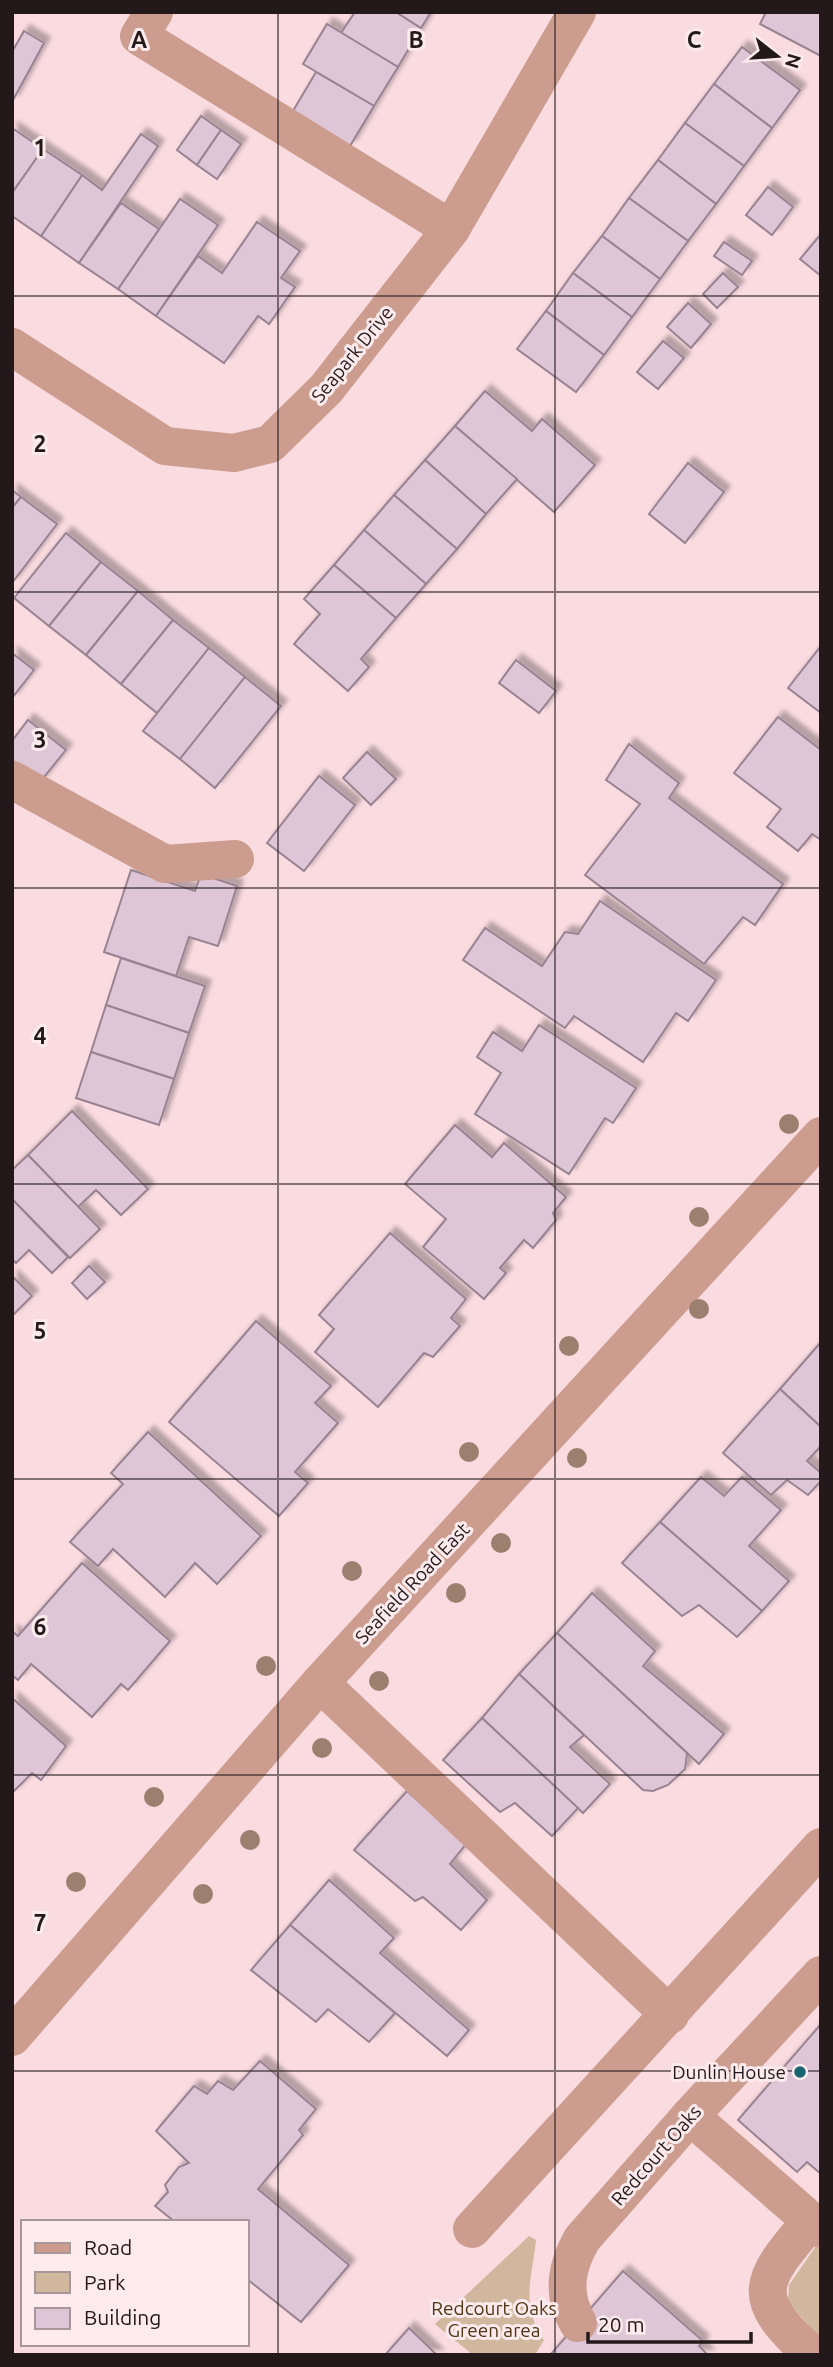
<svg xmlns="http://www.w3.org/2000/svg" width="833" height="2367" viewBox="0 0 833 2367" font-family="Ubuntu,sans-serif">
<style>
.green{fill:#d1b79d}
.building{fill:#dec6d7;stroke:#998392;stroke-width:2;filter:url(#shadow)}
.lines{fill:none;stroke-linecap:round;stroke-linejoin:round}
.minor{stroke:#cc9d8f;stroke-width:38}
.tree{fill:#9c7f6f}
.grid{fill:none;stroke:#23191b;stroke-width:2;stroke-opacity:0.55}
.poi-dot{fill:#1a6371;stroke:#ffebee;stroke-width:2.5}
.labels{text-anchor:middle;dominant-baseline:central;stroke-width:6;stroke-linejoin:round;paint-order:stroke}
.street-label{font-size:19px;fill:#23191b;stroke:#ffebee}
.poi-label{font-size:19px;fill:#23191b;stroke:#ffebee;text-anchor:end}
.park-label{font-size:19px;fill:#503413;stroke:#ffebee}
.grid-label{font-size:23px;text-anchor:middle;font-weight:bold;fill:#23191b;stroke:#ffebee;stroke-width:6;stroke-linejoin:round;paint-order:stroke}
</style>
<defs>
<filter id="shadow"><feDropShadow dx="6" dy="-6" stdDeviation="2" flood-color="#0004"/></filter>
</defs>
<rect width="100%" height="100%" fill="#fadbe0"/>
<g class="green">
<path d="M529,2236L536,2240C532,2279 520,2305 544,2340L535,2355H473L435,2324Z"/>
<path d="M816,2246L821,2250V2339L788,2302L789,2285Z"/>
</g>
<g class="building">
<path d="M355,12H396L421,28L398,67L341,33Z"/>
<path d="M396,12H431L421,28Z"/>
<path d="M766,12H821V56L760,24Z"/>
<path d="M327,24L398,67L374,106L303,64Z"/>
<path d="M24,31L44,43L12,102V52Z"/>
<path d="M742,47L800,90L772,128L714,84Z"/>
<path d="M316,72L374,106L350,146L293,111Z"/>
<path d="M714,84L772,128L744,166L685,123Z"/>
<path d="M201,116L221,130L197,165L177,150Z"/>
<path d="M685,123L744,166L716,204L658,160Z"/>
<path d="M12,128L43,149L12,193Z"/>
<path d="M221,130L241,144L217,179L197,165Z"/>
<path d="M141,134L158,146L79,263L41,236L82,175L102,190Z"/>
<path d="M43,149L82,175L41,236L12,216V193Z"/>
<path d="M658,160L716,204L688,241L629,198Z"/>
<path d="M768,187L793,207L772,235L746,215Z"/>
<path d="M629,198L688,241L660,279L602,236Z"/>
<path d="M180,199L218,225L156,316L118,289Z"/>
<path d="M121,203L159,229L118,289L79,263Z"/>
<path d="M257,222L300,251L281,278L295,287L269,324L258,316L224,363L156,316L198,256L222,273Z"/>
<path d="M821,234V276L800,259Z"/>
<path d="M602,236L660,279L632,317L573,273Z"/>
<path d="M724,242L752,261L742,275L714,256Z"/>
<path d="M573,273L632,317L604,355L546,311Z"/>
<path d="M723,273L738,287L717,308L703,294Z"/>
<path d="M688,303L711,324L691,348L667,327Z"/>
<path d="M546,311L604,355L576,392L517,349Z"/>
<path d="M663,341L684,358L658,389L637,372Z"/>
<path d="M485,391L532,431L542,419L595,465L554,512L455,426Z"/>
<path d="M455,426L517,479L486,514L425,460Z"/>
<path d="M425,460L486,514L457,549L394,495Z"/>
<path d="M688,463L724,492L685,543L649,514Z"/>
<path d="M12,490L21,497L12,508Z"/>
<path d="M394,495L457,549L426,584L364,530Z"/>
<path d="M21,497L57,524L12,583V508Z"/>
<path d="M364,530L426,584L396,618L334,565Z"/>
<path d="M66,533L101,562L49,626L14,598Z"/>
<path d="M101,562L138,591L86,655L49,626Z"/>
<path d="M334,565L396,618L361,659L369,667L348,691L294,644L320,614L304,599Z"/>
<path d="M138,591L173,620L121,684L86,655Z"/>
<path d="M173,620L209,648L157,713L121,684Z"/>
<path d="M821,646V713L788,688Z"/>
<path d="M209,648L245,677L180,759L143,731Z"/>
<path d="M12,653L34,670L12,698Z"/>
<path d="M516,660L556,691L539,713L499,683Z"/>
<path d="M245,677L281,706L215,788L180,759Z"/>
<path d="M778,717L821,750V840L812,834L798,851L767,827L781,809L734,773Z"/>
<path d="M28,720L66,750L40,782L12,760V741Z"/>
<path d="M629,744L679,783L669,798L783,884L755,925L743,917L704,964L585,875L640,804L606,780Z"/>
<path d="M367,752L396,779L371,805L343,778Z"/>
<path d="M319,776L355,805L304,871L267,843Z"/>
<path d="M131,870L195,891L201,874L237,886L218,946L189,937L176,976L104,952Z"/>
<path d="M600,901L716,980L688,1021L676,1013L643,1062L574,1016L565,1028L463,960L485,928L542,966L565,932L578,934Z"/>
<path d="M121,958L205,986L189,1033L106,1005Z"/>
<path d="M106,1005L189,1033L174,1079L91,1052Z"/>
<path d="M539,1025L636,1088L613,1123L605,1118L569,1174L475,1114L501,1073L477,1057L493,1032L522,1051Z"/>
<path d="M91,1052L174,1079L159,1125L76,1098Z"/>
<path d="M72,1111L148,1189L121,1215L96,1190L78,1207L28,1155Z"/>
<path d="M455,1125L492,1157L504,1143L566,1197L553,1213L556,1220L533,1248L524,1240L500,1268L506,1273L484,1299L423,1247L446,1219L405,1184Z"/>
<path d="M28,1155L100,1229L70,1258L12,1199V1170Z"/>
<path d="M12,1199L68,1257L52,1273L29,1250L16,1263L12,1259Z"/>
<path d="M390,1233L466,1299L451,1318L460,1326L433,1357L424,1353L378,1407L315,1352L334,1329L319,1315Z"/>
<path d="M89,1266L105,1282L87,1299L72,1283Z"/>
<path d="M12,1276L32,1296L12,1316Z"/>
<path d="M256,1321L331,1386L315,1403L338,1423L295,1472L308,1483L279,1516L169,1422Z"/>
<path d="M821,1342V1427L780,1389Z"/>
<path d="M780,1389L821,1427V1446L807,1461L821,1473V1481L808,1495L787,1480L771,1495L723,1453Z"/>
<path d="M148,1432L261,1536L217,1584L195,1563L165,1597L113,1549L98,1566L70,1542L123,1484L111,1473Z"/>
<path d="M701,1477L724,1496L742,1477L781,1510L749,1546L789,1581L762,1611L660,1522Z"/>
<path d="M660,1522L762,1611L737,1637L699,1605L682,1616L622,1563Z"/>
<path d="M82,1563L170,1641L128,1690L121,1684L92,1717L31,1664L18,1680L12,1675V1631L18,1636Z"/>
<path d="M592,1593L655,1651L643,1666L724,1734L699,1764L557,1633Z"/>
<path d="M557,1633L687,1753L685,1769L668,1785L653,1791L643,1790L519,1674Z"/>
<path d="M519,1674L584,1735L570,1747L610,1784L583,1813L482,1718Z"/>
<path d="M12,1698L66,1746L41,1780L32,1773L12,1793Z"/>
<path d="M482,1718L578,1808L552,1836L515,1803L500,1812L443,1760Z"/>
<path d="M407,1791L466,1844L450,1864L487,1900L461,1930L423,1897L415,1901L354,1850Z"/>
<path d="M329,1880L394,1938L380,1953L469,2030L447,2056L290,1925Z"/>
<path d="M290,1925L395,2013L369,2042L328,2009L316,2022L251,1970Z"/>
<path d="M821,2024V2174L807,2162L797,2172L738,2120Z"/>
<path d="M260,2061L316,2109L299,2130L303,2135L258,2189L349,2265L301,2322L247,2279V2222H175L155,2206L168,2192L165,2185L179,2167L189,2163L156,2131L194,2086L207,2094L218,2081L233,2090Z"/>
<path d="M623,2271L703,2341L699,2346L708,2355H550Z"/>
<path d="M409,2328L437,2355H385Z"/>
</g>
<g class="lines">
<g class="minor">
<path d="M154,12L139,36L451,229"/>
<path d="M12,347L165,446L234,453L270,444L326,389L451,229L577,12"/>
<path d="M12,780L165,864L235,859"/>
<path d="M320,1683L670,2015"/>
<path d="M12,2037L320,1683L821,1136"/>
<path d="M690,2116L811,2221"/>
<path d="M472,2229L821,1847"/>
<path d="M578,2323C561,2294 566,2267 582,2239L690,2116L821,1975"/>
<path d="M813,2355C748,2298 758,2282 811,2221L821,2229"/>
</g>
</g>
<g class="tree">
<circle cx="789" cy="1124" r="10"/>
<circle cx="699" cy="1217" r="10"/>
<circle cx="699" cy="1309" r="10"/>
<circle cx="569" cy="1346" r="10"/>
<circle cx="469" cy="1452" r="10"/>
<circle cx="577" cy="1458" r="10"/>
<circle cx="501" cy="1543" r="10"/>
<circle cx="352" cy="1571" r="10"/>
<circle cx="456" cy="1593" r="10"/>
<circle cx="266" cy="1666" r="10"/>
<circle cx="379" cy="1681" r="10"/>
<circle cx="322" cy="1748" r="10"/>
<circle cx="154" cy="1797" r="10"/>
<circle cx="250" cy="1840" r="10"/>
<circle cx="76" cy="1882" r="10"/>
<circle cx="203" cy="1894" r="10"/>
</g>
<path class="grid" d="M278,12V2355M555,12V2355M12,296H821M12,592H821M12,888H821M12,1184H821M12,1479H821M12,1775H821M12,2071H821"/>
<circle class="poi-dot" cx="800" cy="2072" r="7"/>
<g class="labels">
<g class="street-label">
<text transform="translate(352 354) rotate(-51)">Seapark Drive</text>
<text transform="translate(412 1583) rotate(-47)">Seafield Road East</text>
<text transform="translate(656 2155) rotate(-49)">Redcourt Oaks</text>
</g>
<g class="poi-label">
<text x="786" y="2072">Dunlin House</text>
</g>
<g class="park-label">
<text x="494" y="2308">Redcourt Oaks<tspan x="494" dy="22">Green area</tspan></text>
</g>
</g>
<g class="grid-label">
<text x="139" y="48">A</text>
<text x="416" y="48">B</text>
<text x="694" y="48">C</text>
<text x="40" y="156">1</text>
<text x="40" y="452">2</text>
<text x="40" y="748">3</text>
<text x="40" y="1044">4</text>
<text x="40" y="1339">5</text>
<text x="40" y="1635">6</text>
<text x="40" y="1931">7</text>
</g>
<rect width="833" height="2367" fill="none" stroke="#23191b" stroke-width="28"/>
<rect x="21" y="2220" width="228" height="126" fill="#ffebee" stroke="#a7979a" stroke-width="2"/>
<rect x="35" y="2243" width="35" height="10" fill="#cc9d8f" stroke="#a7979a" stroke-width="2"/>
<text x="84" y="2255" font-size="21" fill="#23191b">Road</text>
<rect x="35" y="2272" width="35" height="21" fill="#d1b79d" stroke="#a7979a" stroke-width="2"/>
<text x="84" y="2290" font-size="21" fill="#23191b">Park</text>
<rect x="35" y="2308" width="35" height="21" fill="#dec6d7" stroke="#a7979a" stroke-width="2"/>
<text x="84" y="2325" font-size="21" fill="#23191b">Building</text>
<g transform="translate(777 56) rotate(107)" stroke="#ffebee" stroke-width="5" paint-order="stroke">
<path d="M0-5L12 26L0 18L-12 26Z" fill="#23191b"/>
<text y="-10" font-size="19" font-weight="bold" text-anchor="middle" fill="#23191b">N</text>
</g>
<path d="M588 2332v10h163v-10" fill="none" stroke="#23191b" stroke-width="3.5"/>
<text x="598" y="2332" font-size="21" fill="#23191b" stroke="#ffebee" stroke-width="5" paint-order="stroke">20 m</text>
</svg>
